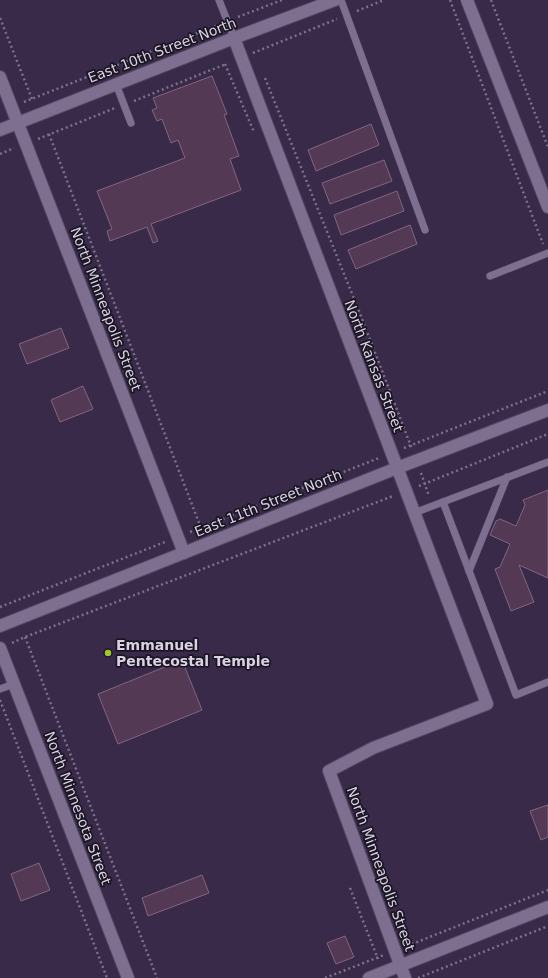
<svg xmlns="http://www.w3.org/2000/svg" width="548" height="978" viewBox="0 0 548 978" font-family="'DejaVu Sans',sans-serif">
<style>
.building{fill:#533954;stroke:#826683}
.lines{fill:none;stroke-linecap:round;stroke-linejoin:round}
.lane-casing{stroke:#534760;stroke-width:8}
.street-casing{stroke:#534760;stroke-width:14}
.path{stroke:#7d718a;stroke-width:2.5;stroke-dasharray:2 3;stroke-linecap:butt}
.lane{stroke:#7e6f91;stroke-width:7}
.street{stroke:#7e6f91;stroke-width:12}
.poi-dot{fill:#9eca2f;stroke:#1c1624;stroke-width:1.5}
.labels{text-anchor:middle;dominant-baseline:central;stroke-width:3.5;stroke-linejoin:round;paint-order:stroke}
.street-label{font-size:14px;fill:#d9d1e4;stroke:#1c1624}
.poi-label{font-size:14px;font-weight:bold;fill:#d9d1e4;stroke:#1c1624;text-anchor:start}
</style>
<rect width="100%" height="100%" fill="#382a48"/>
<g class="building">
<path d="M212,76L227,114L224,115L239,156L230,159L241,190L151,224L158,241L153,243L147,227L110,241L107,231L112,229L97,191L185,158L178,140L171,143L162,119L157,121L152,110L157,108L153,98Z"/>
<path d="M371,124L379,145L316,171L308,150Z"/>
<path d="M384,160L392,181L330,204L322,183Z"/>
<path d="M397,191L404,211L341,235L334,215Z"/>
<path d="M410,225L417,244L356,269L348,250Z"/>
<path d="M61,328L69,348L27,364L19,344Z"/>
<path d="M83,386L93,409L60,422L51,400Z"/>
<path d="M548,490V578L519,565L534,602L511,611L495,569L500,567L510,544L490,535L496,521L500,519L516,526L525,505L523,500Z"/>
<path d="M182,660L202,710L118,744L98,694Z"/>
<path d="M548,805V837L541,840L530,811Z"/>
<path d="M39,863L50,890L21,901L11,874Z"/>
<path d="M202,875L209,893L148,916L142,898Z"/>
<path d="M345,936L354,957L336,964L327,943Z"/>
</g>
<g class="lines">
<g class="lane-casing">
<g id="lane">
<path d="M219,0L234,38"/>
<path d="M341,0L425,230"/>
<path d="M116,84L131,123"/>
<path d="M490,276L548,253"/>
<path d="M443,502L516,695L548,682"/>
<path d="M414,513L548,462"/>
<path d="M469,571L507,477"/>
<path d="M0,689L14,684"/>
</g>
</g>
<g class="street-casing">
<g id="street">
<path d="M467,0L548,207"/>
<path d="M234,38L487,704L373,748L329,771L405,978"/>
<path d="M0,77L184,553"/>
<path d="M0,130L234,38L335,0"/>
<path d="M0,626L397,468L548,410"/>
<path d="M0,648L128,978"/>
<path d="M369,978L548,907"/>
</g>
</g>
<g class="path">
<path d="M450,0L543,244"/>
<path d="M491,0L548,147"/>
<path d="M357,11L384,0"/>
<path d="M238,17L282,0"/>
<path d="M0,18L32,99"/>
<path d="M253,53L337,19"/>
<path d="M225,64L254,132"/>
<path d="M265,78L361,316L412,449"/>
<path d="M134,101L226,64"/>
<path d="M24,102L218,25"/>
<path d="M49,134L201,528"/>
<path d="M38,139L115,108"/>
<path d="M0,154L14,148"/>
<path d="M404,448L548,391"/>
<path d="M421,473L429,496"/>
<path d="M419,486L548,434"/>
<path d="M190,532L379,458"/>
<path d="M0,607L165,542"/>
<path d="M25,637L157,978"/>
<path d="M12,643L25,637L393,496"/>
<path d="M0,700L107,978"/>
<path d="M350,888L378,959"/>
<path d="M407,946L548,890"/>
<path d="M325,978L384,955"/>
<path d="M418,978L548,926"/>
</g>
<use href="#lane" class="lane"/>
<use href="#street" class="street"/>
</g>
<circle class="poi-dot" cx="108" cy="653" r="4"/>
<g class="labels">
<g class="street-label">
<text transform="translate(162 50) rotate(-21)">East 10th Street North</text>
<text transform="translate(106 309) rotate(69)">North Minneapolis Street</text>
<text transform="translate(374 366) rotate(69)">North Kansas Street</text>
<text transform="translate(268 503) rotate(-22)">East 11th Street North</text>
<text transform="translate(78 808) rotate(69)">North Minnesota Street</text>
<text transform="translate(381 869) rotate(70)">North Minneapolis Street</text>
</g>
<g class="poi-label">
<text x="116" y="645">Emmanuel<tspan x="116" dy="16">Pentecostal Temple</tspan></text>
</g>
</g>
</svg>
